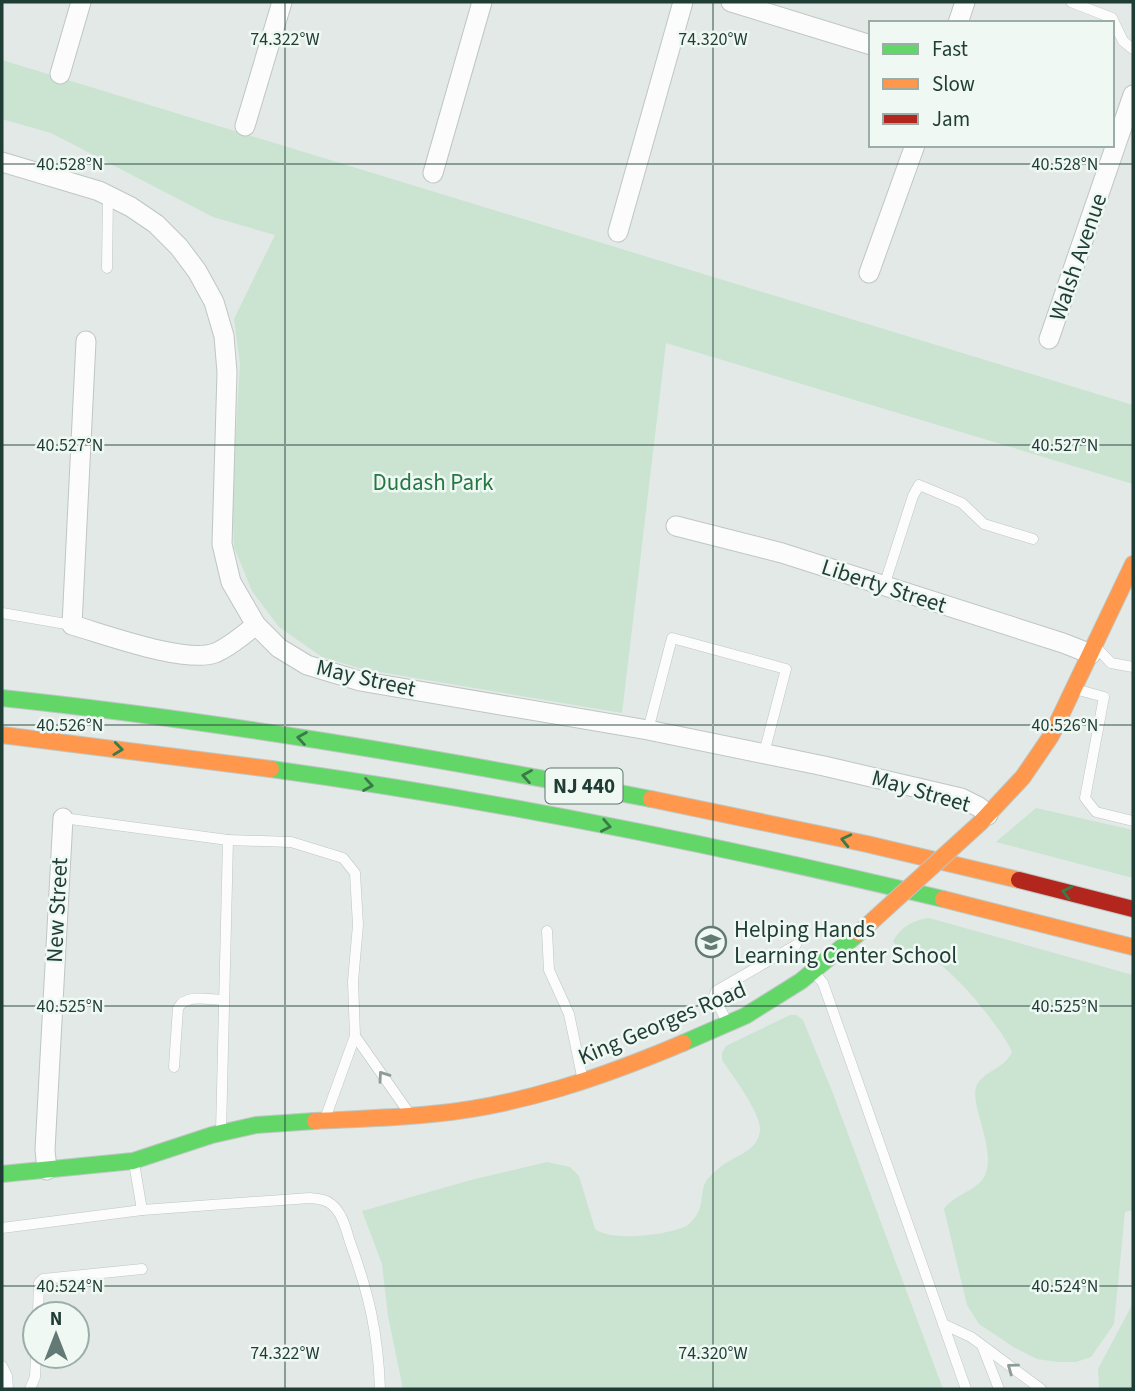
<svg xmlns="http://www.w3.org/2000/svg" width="1135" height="1391" viewBox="0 0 1135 1391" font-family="'Source Sans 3',sans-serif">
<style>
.green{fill:#cae4d1}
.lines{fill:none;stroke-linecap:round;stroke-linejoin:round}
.lane-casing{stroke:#bfc6c3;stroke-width:11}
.street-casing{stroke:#bfc6c3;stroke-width:21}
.fast-casing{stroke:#bec7c3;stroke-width:18}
.slow-casing{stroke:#bec7c3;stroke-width:18}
.jam-casing{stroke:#bec7c3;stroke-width:18}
.lane{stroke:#fbfcfb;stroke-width:10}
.street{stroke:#fbfcfb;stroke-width:19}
.fast{stroke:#63d668;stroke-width:16}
.slow{stroke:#ff974d;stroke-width:16}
.jam{stroke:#b3261e;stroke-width:16}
.slow-bridge-casing{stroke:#bec7c3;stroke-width:18;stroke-linecap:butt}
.slow-bridge{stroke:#ff974d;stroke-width:16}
.oneway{stroke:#3a7a49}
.oneway2{stroke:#8d9c98}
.ticks{fill:none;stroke:#1f3d35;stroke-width:2;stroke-opacity:0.45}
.labels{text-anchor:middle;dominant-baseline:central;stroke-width:5;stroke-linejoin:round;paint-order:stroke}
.shield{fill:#f0f8f4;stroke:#5e756e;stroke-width:2}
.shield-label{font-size:21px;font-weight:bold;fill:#1f3d35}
.street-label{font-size:23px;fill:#1f3d35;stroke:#f0f8f4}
.park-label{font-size:23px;fill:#257844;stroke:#f0f8f4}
.poi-label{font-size:23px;fill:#1f3d35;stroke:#f0f8f4;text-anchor:start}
.ticks-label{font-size:18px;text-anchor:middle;fill:#1f3d35;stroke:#f0f8f4;stroke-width:5;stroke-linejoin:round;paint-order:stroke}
</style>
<rect width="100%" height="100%" fill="#e2e9e6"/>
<g class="green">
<path d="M2,60L1133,405V484L666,343L622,713L362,669L322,657L279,627L252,591L234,547L232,495L240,364L234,319L275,235L213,217L51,133L2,119Z"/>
<path d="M1036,808L1133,830V878L996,842Z"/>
<path d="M929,918L1133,975V1210L1125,1212L1114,1324L1091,1357L1076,1362H1058L1037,1359L1015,1348L979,1324L967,1305L944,1209C955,1194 979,1190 985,1175C997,1148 968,1103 977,1085C985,1070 1003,1070 1012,1052C1003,1030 956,973 936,962C922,954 902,956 893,941C901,927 913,920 929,918Z"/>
<path d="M790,1015H796L803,1020L832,1091L943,1389H403L388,1316L382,1264L362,1211L471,1180L547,1162L570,1167L579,1176L595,1229C610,1242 666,1235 684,1227C688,1226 693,1220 696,1216C704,1205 700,1191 706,1181C709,1177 714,1172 718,1169C732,1156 757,1153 760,1131C762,1114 732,1075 722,1060V1053L726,1046Z"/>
<path d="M1133,1303V1389H1099L1098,1369Z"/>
</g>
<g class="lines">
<g class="lane-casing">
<g id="lane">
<path d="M1071,2L1112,18L1123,41L1133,49"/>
<path d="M107,268L108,196"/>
<path d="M884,586L913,496L919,485L962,503L984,524L1033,539"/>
<path d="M2,613L72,625"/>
<path d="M1095,646L1111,663L1133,667"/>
<path d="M1075,689L1104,697L1085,798L1096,812L1133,821"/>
<path d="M648,730L672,638L786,669L764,753"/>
<path d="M63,818L228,840L221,1132"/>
<path d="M228,840L291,842L343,858L355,873L358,925L353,981L355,1036L325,1119"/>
<path d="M547,931L549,970L569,1014L583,1081"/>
<path d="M814,972L823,983L966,1389"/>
<path d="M728,1024L714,996L716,991L796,945"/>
<path d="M355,1036L409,1113"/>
<path d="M174,1067L178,1008C187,993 209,1000 224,1000"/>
<path d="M134,1163L142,1210"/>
<path d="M2,1228L142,1210L310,1198C318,1199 325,1199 331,1204C342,1212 346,1229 350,1242C369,1294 378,1333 380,1389"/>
<path d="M38,1314L39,1283L43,1279L142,1269"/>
<path d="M943,1324L971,1337L1041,1389"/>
<path d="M983,1348L999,1389"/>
<path d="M2,1366L7,1376L8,1389"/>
<path d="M30,1389L35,1377L36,1356"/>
</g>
</g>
<g class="street-casing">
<g id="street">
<path d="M731,2L871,45"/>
<path d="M958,23L965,2"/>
<path d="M60,74L81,2"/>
<path d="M245,126L282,2"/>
<path d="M2,162L99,191L131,207L156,224L179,247L197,271L214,302L224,336L227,372L222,544L231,582L256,625L279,648L307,665L360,681L648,730L824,766L961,798L979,807L988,815"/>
<path d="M433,173L482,2"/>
<path d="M618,232L683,2"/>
<path d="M869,273L915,145"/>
<path d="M1049,339L1133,95"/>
<path d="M86,341L72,625C104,634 185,664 215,653C230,647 244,634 256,625"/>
<path d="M676,526L782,553L1063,643L1091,654"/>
<path d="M47,1170L45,1150L63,818"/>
</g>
</g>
<g class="fast-casing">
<g id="fast">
<path d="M2,698C220,721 436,758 651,799"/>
<path d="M271,769C497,800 721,846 943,899"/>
<path d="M683,1043L745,1016L801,981L859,933"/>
<path d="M2,1174L133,1161L212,1135L256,1125L315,1121"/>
</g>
</g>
<g class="slow-casing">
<g id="slow">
<path d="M2,735L271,769"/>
<path d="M651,799L867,844L1019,880"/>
<path d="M980,823L1023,777L1051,736L1133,564"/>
<path d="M943,899L1133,947"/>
<path d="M315,1121C354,1119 393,1118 432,1114C519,1106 603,1077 683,1043"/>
</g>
</g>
<g class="jam-casing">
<path id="jam" d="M1019,880L1133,909"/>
</g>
<use href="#lane" class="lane"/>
<use href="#street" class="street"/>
<use href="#fast" class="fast"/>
<use href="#slow" class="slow"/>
<use href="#jam" class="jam"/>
<g class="slow-bridge-casing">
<path id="slow-bridge" d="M859,933L980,823"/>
</g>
<use href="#slow-bridge" class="slow-bridge"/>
</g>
<defs><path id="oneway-chevron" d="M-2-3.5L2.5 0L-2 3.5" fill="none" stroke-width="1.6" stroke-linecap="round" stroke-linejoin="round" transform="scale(1.75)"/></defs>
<g class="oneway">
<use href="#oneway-chevron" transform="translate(302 738) rotate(-171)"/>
<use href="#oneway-chevron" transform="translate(118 749) rotate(7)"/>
<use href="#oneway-chevron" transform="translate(527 776) rotate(-170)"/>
<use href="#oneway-chevron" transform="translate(368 785) rotate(9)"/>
<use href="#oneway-chevron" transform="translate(606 826) rotate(11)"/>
<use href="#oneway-chevron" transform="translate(846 840) rotate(-167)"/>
<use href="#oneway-chevron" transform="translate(1067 892) rotate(-166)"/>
</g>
<g class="oneway2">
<use href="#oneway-chevron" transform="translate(383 1076) rotate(-125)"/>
<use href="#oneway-chevron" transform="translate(1012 1368) rotate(-144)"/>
</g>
<path class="ticks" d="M285,2V1389M713,2V1389M2,164H1133M2,445H1133M2,725H1133M2,1006H1133M2,1286H1133"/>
<defs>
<g id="school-ring" transform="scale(1.575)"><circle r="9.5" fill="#f0f8f4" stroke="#637973" stroke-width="1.5"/><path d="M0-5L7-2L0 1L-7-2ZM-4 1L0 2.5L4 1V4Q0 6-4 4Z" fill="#637973"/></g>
</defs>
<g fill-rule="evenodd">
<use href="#school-ring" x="711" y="942"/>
</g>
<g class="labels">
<rect class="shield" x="545.5" y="768.5" width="77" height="35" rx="5"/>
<g class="shield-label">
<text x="584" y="786">NJ 440</text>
</g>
<g class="street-label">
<text transform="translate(1078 257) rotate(-71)">Walsh Avenue</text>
<text transform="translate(884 586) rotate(18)">Liberty Street</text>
<text transform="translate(366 678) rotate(13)">May Street</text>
<text transform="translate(921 791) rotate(16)">May Street</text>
<text transform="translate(57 910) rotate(-87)">New Street</text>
<text transform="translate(662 1023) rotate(-23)">King Georges Road</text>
</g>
<g class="park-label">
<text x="433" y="482">Dudash Park</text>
</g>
<g class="poi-label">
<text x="734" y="929">Helping Hands<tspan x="734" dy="26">Learning Center School</tspan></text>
</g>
</g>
<g class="ticks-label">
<text x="285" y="45">74.322°W</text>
<text x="713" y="45">74.320°W</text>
<text x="70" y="170">40.528°N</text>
<text x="1065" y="170">40.528°N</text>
<text x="70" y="451">40.527°N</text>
<text x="1065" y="451">40.527°N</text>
<text x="70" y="731">40.526°N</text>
<text x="1065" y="731">40.526°N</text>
<text x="70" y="1012">40.525°N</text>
<text x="1065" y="1012">40.525°N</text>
<text x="70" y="1292">40.524°N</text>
<text x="1065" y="1292">40.524°N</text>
<text x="285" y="1359">74.322°W</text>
<text x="713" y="1359">74.320°W</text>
</g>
<rect width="1135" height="1391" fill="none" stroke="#1f3d35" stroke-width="7"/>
<rect x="869" y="21" width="245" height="126" fill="#f0f8f4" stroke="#9cada8" stroke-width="2"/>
<rect x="883" y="44" width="35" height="10" fill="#63d668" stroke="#9cada8" stroke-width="2"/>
<text x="932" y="56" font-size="21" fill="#1f3d35">Fast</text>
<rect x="883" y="79" width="35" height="10" fill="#ff974d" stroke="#9cada8" stroke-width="2"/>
<text x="932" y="91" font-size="21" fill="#1f3d35">Slow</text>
<rect x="883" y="114" width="35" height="10" fill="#b3261e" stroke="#9cada8" stroke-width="2"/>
<text x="932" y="126" font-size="21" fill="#1f3d35">Jam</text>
<g transform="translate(56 1335)"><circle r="33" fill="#f0f8f4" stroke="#9cada8" stroke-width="2"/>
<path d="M0-5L12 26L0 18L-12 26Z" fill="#637973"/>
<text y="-10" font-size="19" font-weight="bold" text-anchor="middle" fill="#1f3d35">N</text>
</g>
</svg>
